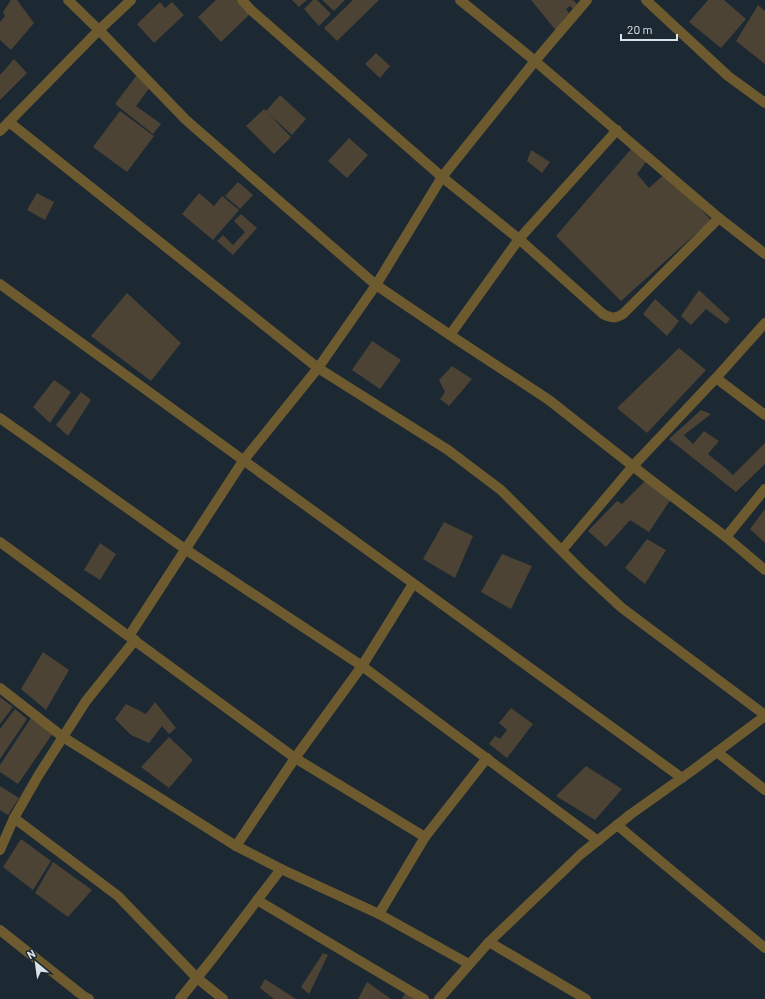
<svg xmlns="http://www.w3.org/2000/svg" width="765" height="999" viewBox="0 0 765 999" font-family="Barlow,sans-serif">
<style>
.building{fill:#4c4335}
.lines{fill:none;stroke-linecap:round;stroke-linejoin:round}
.minor{stroke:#6d5a2f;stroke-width:10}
</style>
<rect width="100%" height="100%" fill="#1c2832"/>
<g class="building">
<path d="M11,0H17L34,23L11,50L0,40V22L5,16L3,12Z"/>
<path d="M216,0H237L250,14L221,42L198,17Z"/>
<path d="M292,0H307L299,7Z"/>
<path d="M313,0H317L331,14L319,26L304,9Z"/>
<path d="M322,0H345L334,11Z"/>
<path d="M353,0H379L337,41L324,28Z"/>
<path d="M531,0H573L577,4L573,9L570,6L566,9L571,16L558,33Z"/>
<path d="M708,0H724L746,19L721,48L689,22Z"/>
<path d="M160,2L165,8L172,2L184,15L154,43L137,24Z"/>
<path d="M758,5L765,11V64L736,41Z"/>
<path d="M376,53L390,66L380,78L365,64Z"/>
<path d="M14,59L27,73L0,100V75Z"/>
<path d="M137,75L151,86L136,106L161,124L153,134L115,104Z"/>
<path d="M280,95L306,119L292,135L268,113L291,137L274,154L246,126L264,109L266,111Z"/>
<path d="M120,111L154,136L127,172L93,147Z"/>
<path d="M349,138L368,155L347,178L328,161Z"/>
<path d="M632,148L646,162L637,174L649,188L666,173L711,220L621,301L556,236Z"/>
<path d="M531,150L550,162L542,173L527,161Z"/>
<path d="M238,182L253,195L240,209L225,196Z"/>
<path d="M37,193L54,202L45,220L27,210Z"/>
<path d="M199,193L214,206L222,196L239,210L213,240L182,214Z"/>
<path d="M241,214L257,228L233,255L217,241L223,235L233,245L245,232L234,221Z"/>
<path d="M699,290L730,319L726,324L706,309L691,325L681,316Z"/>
<path d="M127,293L181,343L151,381L91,336Z"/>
<path d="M655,299L679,321L667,336L643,314Z"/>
<path d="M372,341L401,360L380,389L352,370Z"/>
<path d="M679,348L706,370L647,433L617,408Z"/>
<path d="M452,366L472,379L449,406L440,399L445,392L439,380Z"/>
<path d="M54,380L71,392L50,423L33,407Z"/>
<path d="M81,392L91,400L68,436L56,425Z"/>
<path d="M701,410L711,414L684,435L693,444L704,431L719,441L708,454L724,467L733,475L765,443V464L736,492L669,439Z"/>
<path d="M648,478L671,499L649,532L630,520L606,547L588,531L617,501L622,504Z"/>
<path d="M765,509V543L750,529Z"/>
<path d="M444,522L473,536L455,578L423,559Z"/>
<path d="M647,539L666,550L645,584L625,568Z"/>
<path d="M100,543L116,554L100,580L84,570Z"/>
<path d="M502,554L532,566L511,609L481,592Z"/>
<path d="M43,652L69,670L46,710L21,689Z"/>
<path d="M0,697L13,707L0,724Z"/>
<path d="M155,702L176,728L169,734L162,726L149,743L131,735L115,719L126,704L146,714Z"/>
<path d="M511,708L533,724L507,758L489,744L495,736L500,739L507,730L499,723Z"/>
<path d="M15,709L27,719L0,759V729Z"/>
<path d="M31,718L53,733L18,784L0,772V765Z"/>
<path d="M169,737L193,760L169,788L141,767Z"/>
<path d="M586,766L622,789L595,820L556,796Z"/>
<path d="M0,786L19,798L8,815L0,810Z"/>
<path d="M21,839L51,861L33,890L3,867Z"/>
<path d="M53,862L92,890L68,917L35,893Z"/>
<path d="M323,953L328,955L309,994L301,987Z"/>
<path d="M265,979L296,999H274L260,988Z"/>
<path d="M367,982L391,999H358Z"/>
<path d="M407,990L420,999H402Z"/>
</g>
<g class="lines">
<g class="minor">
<path d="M68,0L99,30L186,120L376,285L450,335L549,400L648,478L726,537L765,570"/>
<path d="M242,0L251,10L442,177L519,239L603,314C611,318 615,319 623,314L719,218"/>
<path d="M460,0L535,61L719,218L765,254"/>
<path d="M646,0L728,76L765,103"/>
<path d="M9,122L318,368L448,450L501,490L583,572L622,608L765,715"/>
<path d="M0,131L99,30L131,0"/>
<path d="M0,284L682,778"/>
<path d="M450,335L519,239L617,130"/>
<path d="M716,378L765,415"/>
<path d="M0,418L185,549L362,666L598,841"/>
<path d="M726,537L765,489"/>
<path d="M0,542L295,758L425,837"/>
<path d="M562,550L633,466L716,378L765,323"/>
<path d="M129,636L243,461L318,368L376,285L442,177L535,61L587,0"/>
<path d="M0,688L63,737L236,846L281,869L379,914L469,964"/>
<path d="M717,752L765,790"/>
<path d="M14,818L118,896L197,978L223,999"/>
<path d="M617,825L765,948"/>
<path d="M236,846L295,758L362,666L413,584"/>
<path d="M0,850L14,818L38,776L86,701L135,640"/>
<path d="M257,900L424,999"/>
<path d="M379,914L425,837L487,758"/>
<path d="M0,930L82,995L89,999"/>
<path d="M489,942L586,999"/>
<path d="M180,999L213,958L281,869"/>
<path d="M439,999L489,942L581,854L631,814L693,770L765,716"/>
</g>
</g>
<g transform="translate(36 963) rotate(331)" stroke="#1c2832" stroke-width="3" paint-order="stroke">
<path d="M0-3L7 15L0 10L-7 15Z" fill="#dbe3ea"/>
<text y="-6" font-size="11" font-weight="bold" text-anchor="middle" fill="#dbe3ea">N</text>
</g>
<path d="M621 34v6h56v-6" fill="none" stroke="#dbe3ea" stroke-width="2"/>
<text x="627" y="34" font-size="12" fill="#dbe3ea" stroke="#1c2832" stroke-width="3" paint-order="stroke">20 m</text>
</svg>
